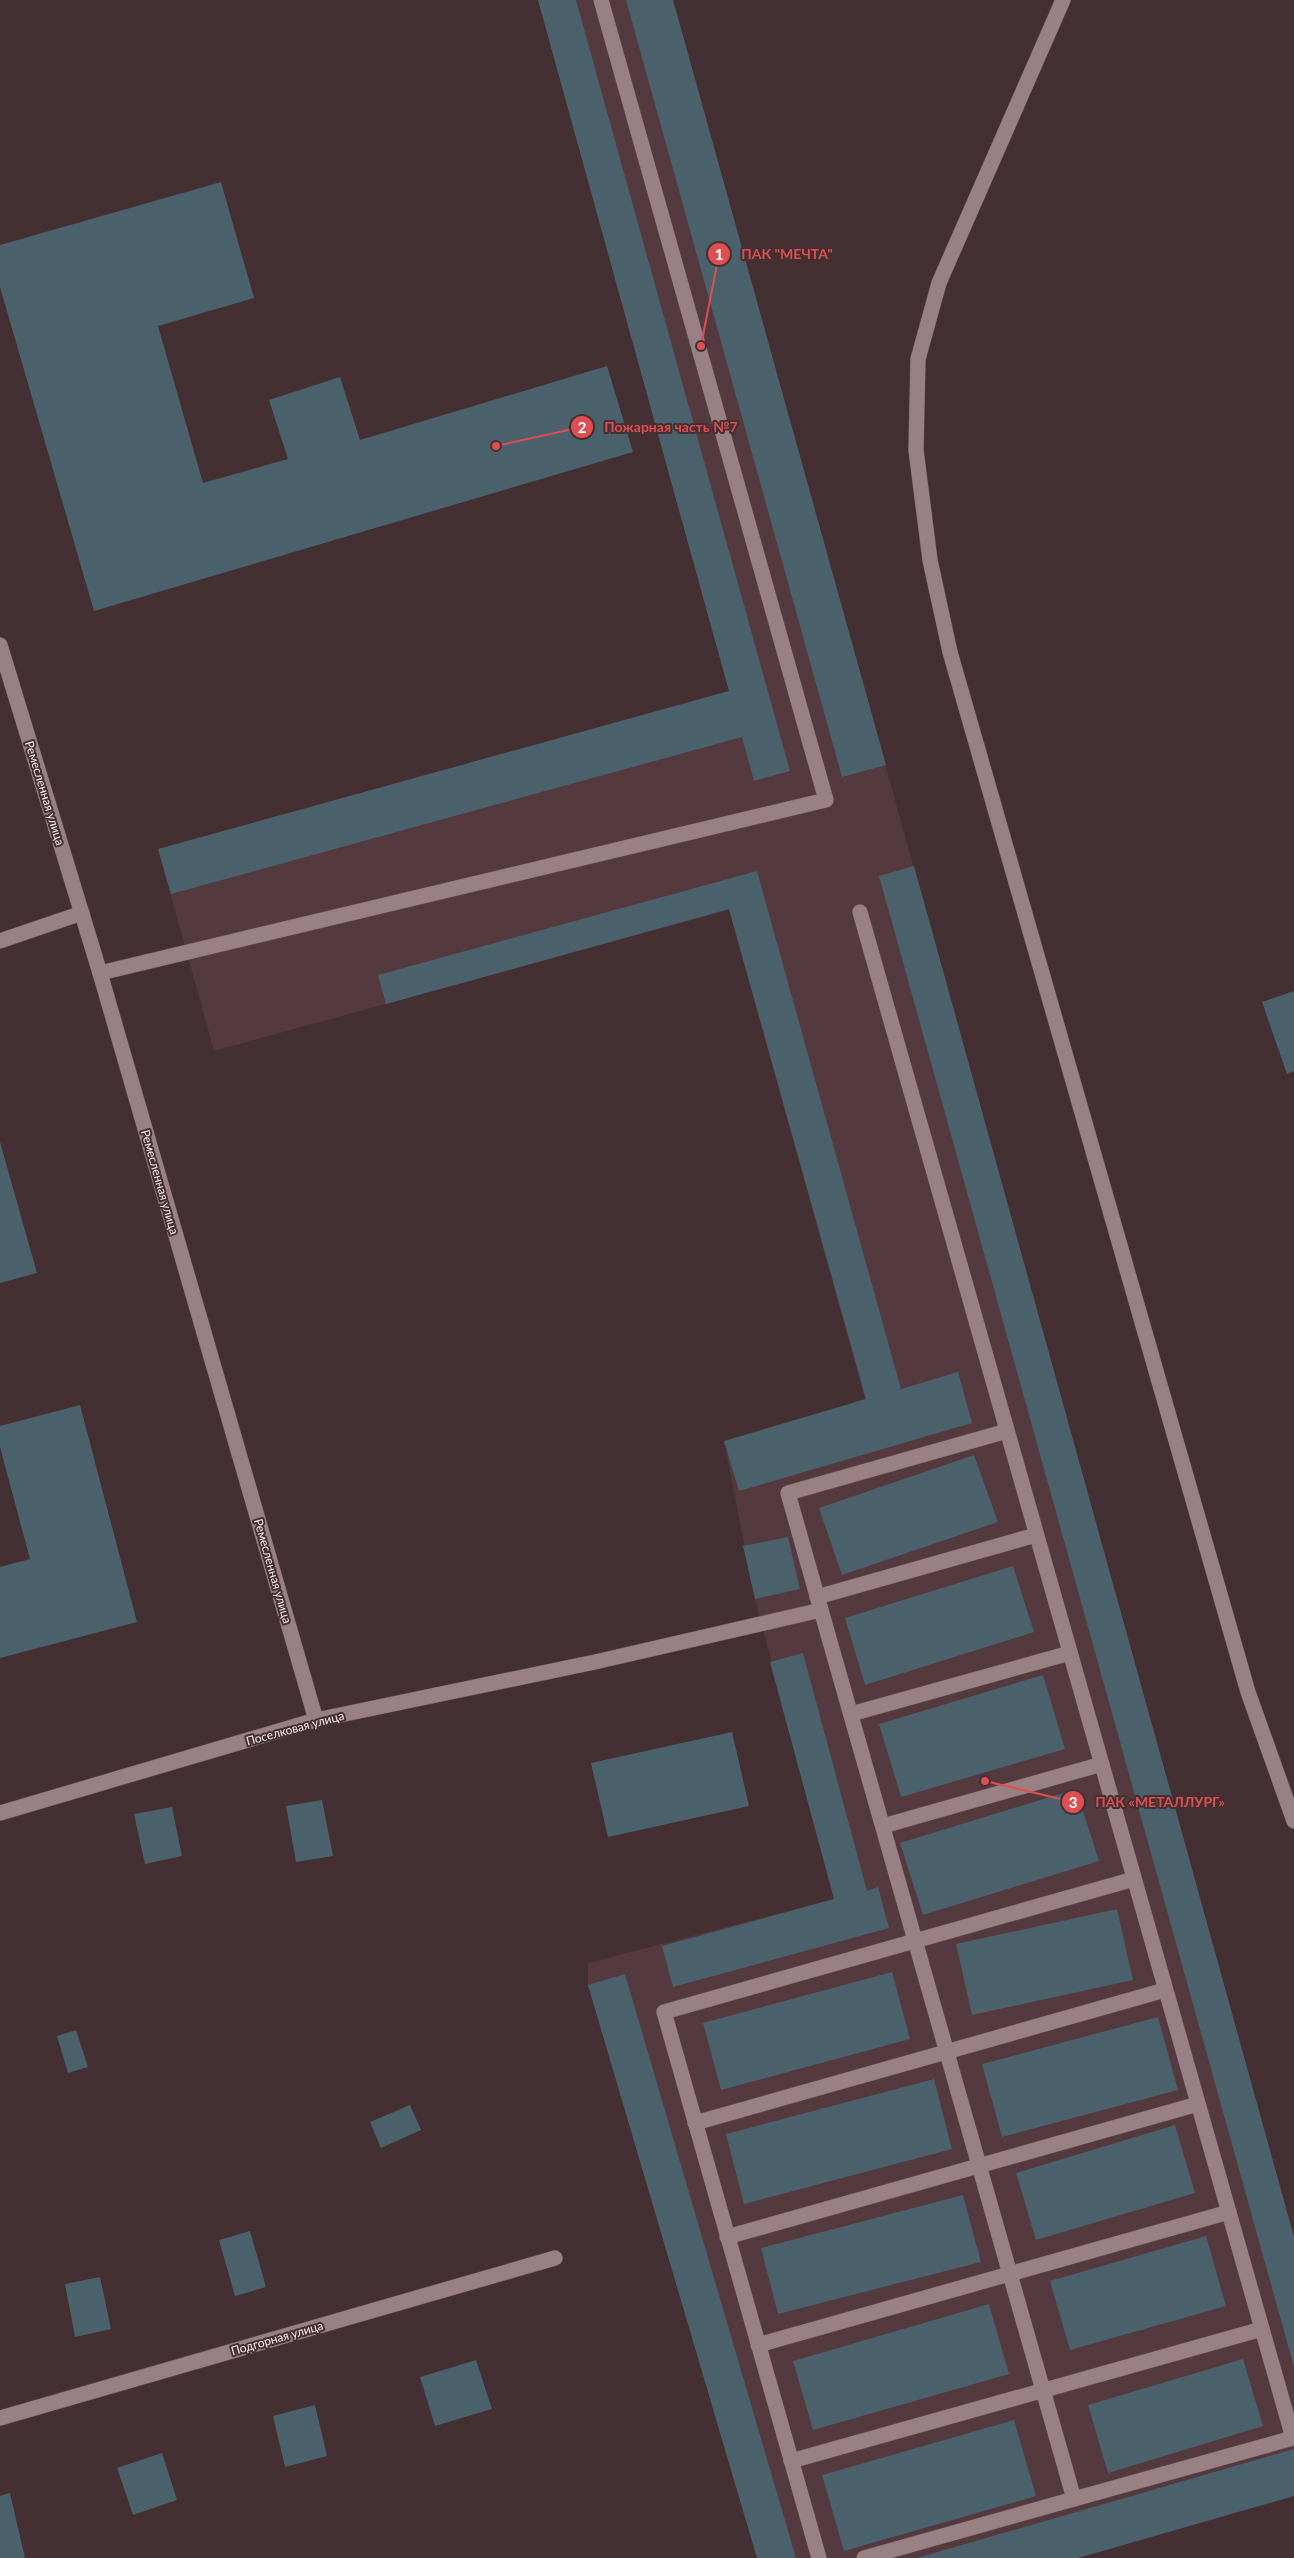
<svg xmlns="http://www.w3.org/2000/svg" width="1294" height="2558" viewBox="0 0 1294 2558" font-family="Lato,sans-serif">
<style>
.built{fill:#54393f}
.building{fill:#4b616b}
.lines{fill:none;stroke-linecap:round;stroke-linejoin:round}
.minor-casing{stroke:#604e52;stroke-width:16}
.minor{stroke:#998085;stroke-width:15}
.labels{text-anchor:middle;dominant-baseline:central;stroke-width:4;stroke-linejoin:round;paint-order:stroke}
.street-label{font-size:12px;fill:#fbecef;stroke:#442f33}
.leader{fill:none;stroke:#dd4f50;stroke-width:2}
.callout-dot{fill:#dd4f50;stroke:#442f33;stroke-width:2}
.mark-label{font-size:15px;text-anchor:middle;font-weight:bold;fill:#fff}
.callout-label{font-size:14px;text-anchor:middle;font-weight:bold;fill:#dd4f50;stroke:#442f33;stroke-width:4;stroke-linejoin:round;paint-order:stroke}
</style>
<rect width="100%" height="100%" fill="#442f33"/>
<path class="built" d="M538,0H673L1294,2237V2496L1078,2558H757L588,1985V1963L834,1899L755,1599L724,1441L865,1399L729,910L214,1051L158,849L729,691Z"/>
<g class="building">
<path d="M538,0H576L790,771L754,781L742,737L171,894L158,849L729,691Z"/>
<path d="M626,0H673L886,765L842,777Z"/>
<path d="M221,182L254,298L158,326L203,483L288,459L269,400L340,377L360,440L607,366L633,452L94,611L0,287V245Z"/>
<path d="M914,866L1294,2237V2367L879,876Z"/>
<path d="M757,871L901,1389L958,1372L972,1423L739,1491L724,1441L866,1399L729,909L386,1004L378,975Z"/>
<path d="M1294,991V1071L1287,1074L1262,1002Z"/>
<path d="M0,1142L37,1273L0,1283Z"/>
<path d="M80,1405L137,1622L0,1658V1567L30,1559L0,1447V1426Z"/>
<path d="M974,1455L998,1522L842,1575L819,1508Z"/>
<path d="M788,1537L800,1589L755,1599L743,1546Z"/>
<path d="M1013,1566L1034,1632L865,1685L845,1618Z"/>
<path d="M803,1653L867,1891L878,1887L889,1928L673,1987L662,1946L834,1899L770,1662Z"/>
<path d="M1043,1675L1065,1749L901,1797L879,1724Z"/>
<path d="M732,1732L749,1806L608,1837L591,1763Z"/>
<path d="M1076,1789L1099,1861L923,1915L900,1843Z"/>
<path d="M322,1800L333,1856L296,1862L286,1806Z"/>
<path d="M172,1807L182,1856L145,1864L134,1814Z"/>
<path d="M1117,1909L1133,1980L972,2015L956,1944Z"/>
<path d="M892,1972L910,2039L721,2090L703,2023Z"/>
<path d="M625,1974L796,2558H757L588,1985Z"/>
<path d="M1158,2017L1178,2090L1002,2137L982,2064Z"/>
<path d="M76,2030L88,2067L68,2073L57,2036Z"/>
<path d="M934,2079L952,2149L744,2204L726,2134Z"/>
<path d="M410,2105L421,2130L381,2148L370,2122Z"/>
<path d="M1175,2125L1195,2193L1036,2240L1016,2173Z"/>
<path d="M963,2195L981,2262L778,2314L761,2248Z"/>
<path d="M250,2231L266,2287L235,2296L219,2240Z"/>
<path d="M1206,2236L1226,2306L1070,2350L1050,2281Z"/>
<path d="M100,2277L111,2329L75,2337L65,2284Z"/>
<path d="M989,2304L1009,2374L813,2430L793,2361Z"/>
<path d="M1243,2359L1263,2426L1108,2473L1088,2405Z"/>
<path d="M476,2360L492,2409L435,2426L420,2377Z"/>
<path d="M315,2405L327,2456L285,2467L273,2416Z"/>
<path d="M1014,2420L1036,2496L844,2551L822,2475Z"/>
<path d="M1294,2449V2496L1078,2558H917Z"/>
<path d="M162,2453L177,2500L133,2515L117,2468Z"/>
<path d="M10,2493L25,2558H0V2496Z"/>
</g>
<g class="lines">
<g class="minor-casing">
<g id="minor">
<path d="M1063,0L939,283L918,359L916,450L930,560L950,652L1248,1692L1294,1821"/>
<path d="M0,645L100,973L316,1720"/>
<path d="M860,912L1293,2438L1074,2499"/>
<path d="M0,941L82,913"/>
<path d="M100,973L826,800L601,0"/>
<path d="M817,1597L1036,1535"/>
<path d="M821,1610L788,1493L1007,1431"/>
<path d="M851,1714L1070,1653"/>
<path d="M0,1813L316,1720L595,1662L821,1610L1074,2499L864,2558"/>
<path d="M883,1826L1102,1764"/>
<path d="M695,2123L1165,1990"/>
<path d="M727,2237L1198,2104"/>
<path d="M758,2345L1229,2212"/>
<path d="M0,2418L555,2258"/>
<path d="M791,2461L1262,2329"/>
<path d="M819,2558L664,2012L1134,1879"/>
</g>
</g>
<use href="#minor" class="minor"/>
</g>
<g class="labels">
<g class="street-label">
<text transform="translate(45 793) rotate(73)">Ремесленная улица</text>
<text transform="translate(160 1182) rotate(74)">Ремесленная улица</text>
<text transform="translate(273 1571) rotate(74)">Ремесленная улица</text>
<text transform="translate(295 1728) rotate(-15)">Поселковая улица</text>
<text transform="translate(277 2338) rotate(-16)">Подгорная улица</text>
</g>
</g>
<path class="leader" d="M701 346L719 254M496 446L582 427M985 1781L1073 1802"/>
<g class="callout-dot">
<circle cx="701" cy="346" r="5"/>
<circle cx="496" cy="446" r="5"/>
<circle cx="985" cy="1781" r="5"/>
<circle cx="719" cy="254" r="12"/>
<circle cx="582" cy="427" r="12"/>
<circle cx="1073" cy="1802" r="12"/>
</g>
<g class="mark-label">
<text x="719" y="260">1</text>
<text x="582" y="433">2</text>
<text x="1073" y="1808">3</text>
</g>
<g class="callout-label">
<text x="787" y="259">ПАК "МЕЧТА"</text>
<text x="671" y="432">Пожарная часть №7</text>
<text x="1160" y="1807">ПАК «МЕТАЛЛУРГ»</text>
</g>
</svg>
